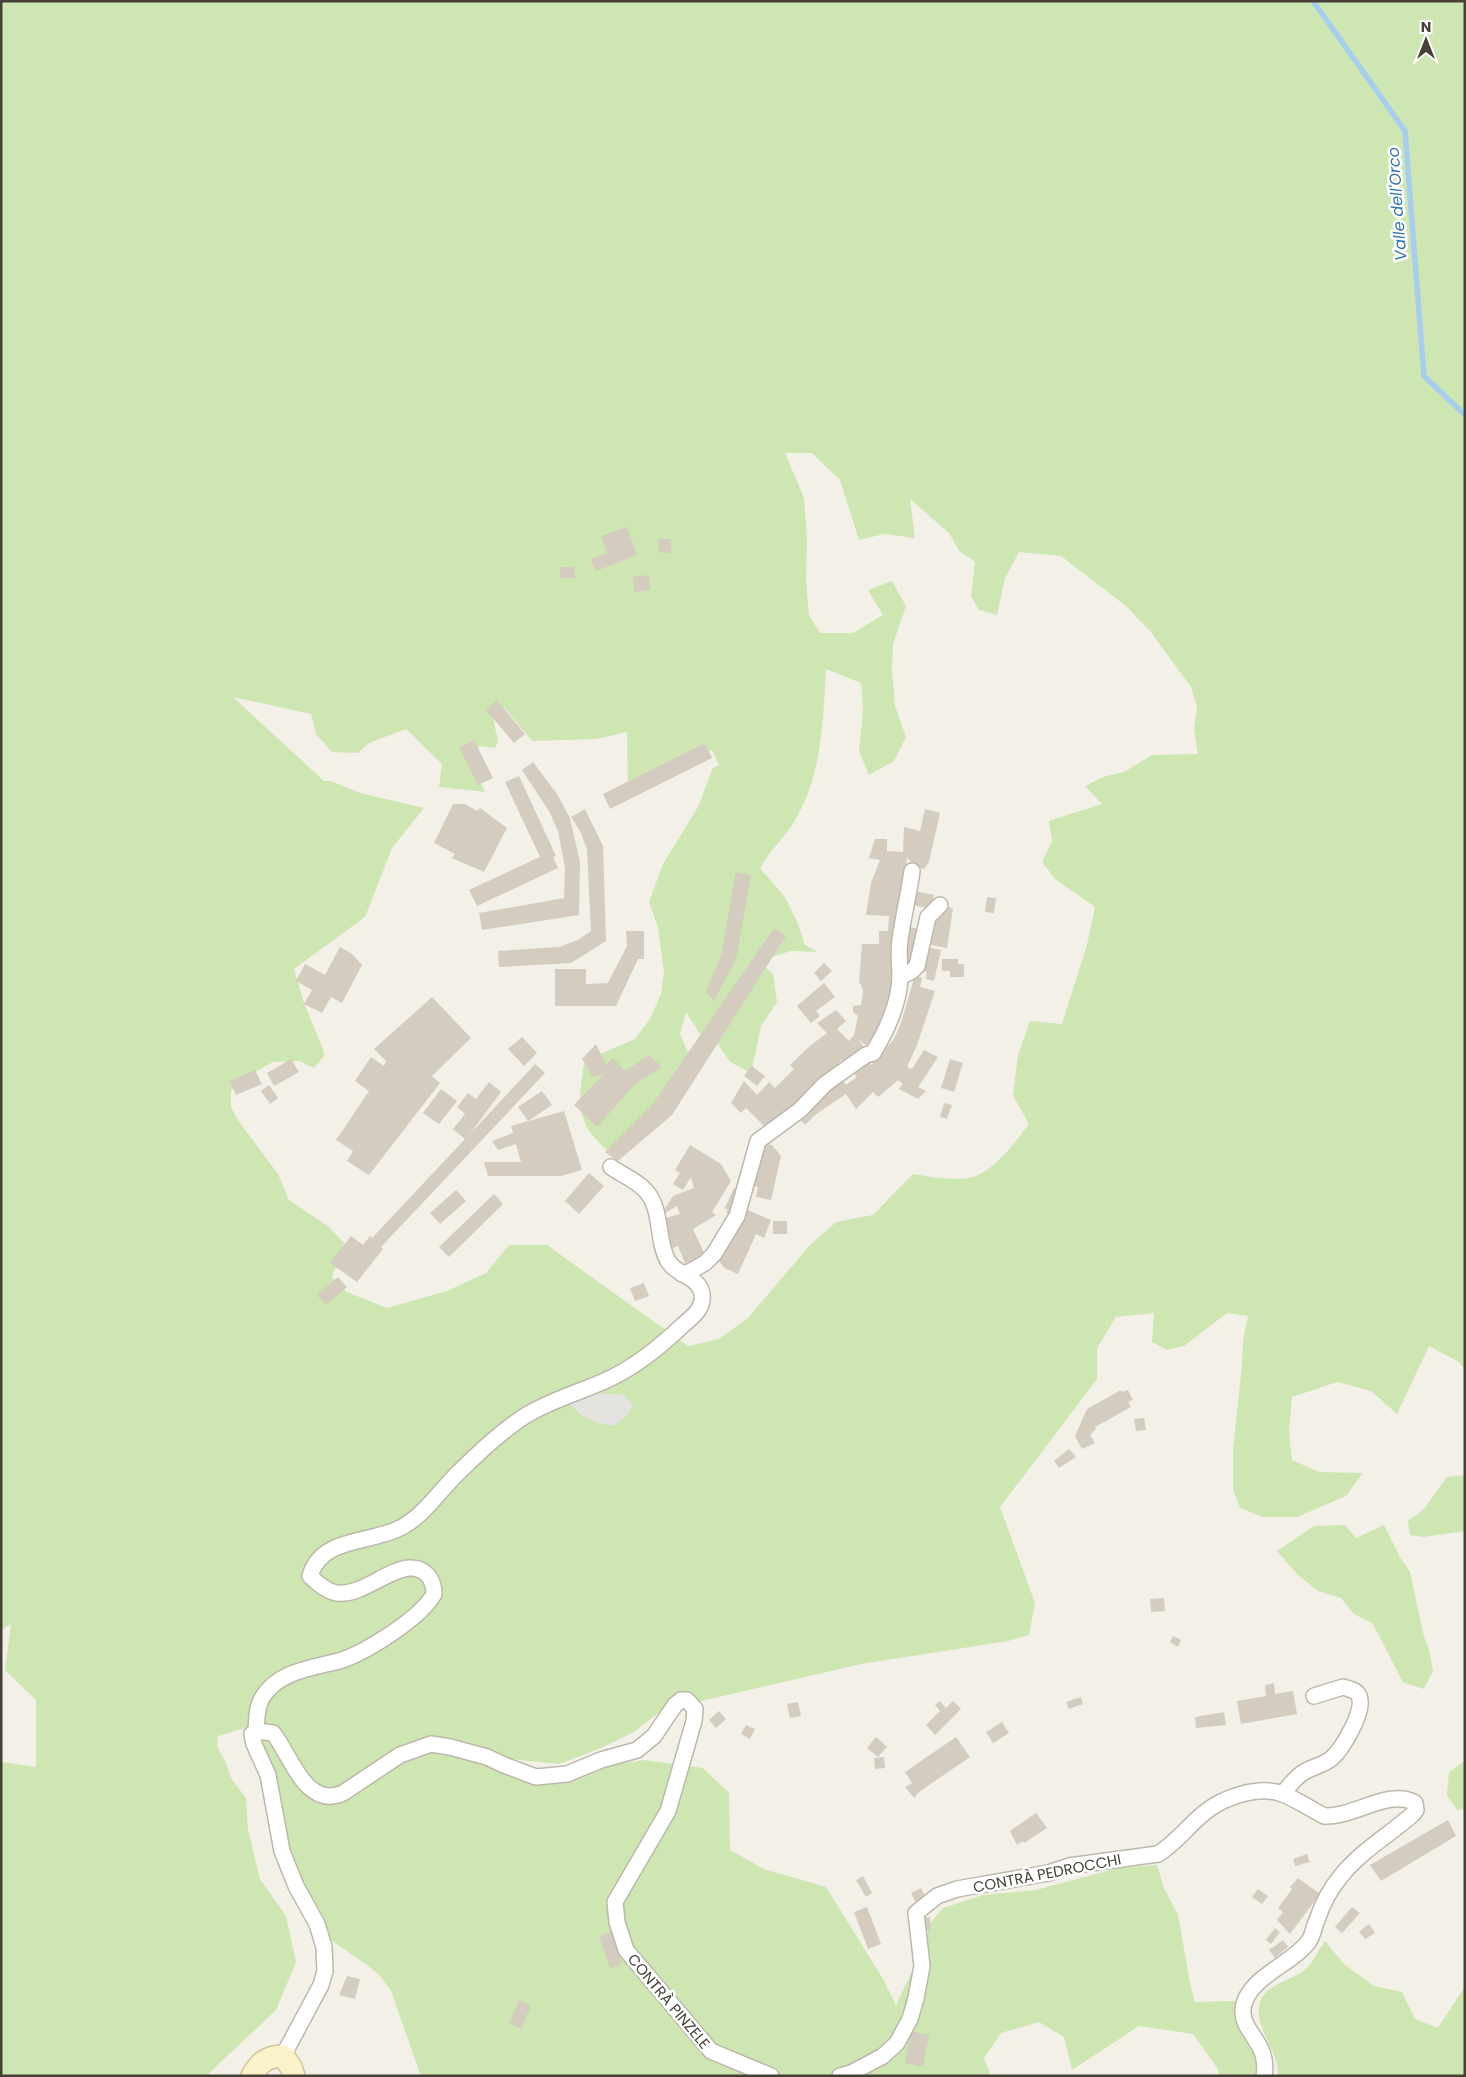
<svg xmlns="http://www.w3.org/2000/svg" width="1466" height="2077" viewBox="0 0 1466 2077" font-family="Poppins,sans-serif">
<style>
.green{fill:#cde6b2;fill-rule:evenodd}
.parking{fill:#e5e3e0}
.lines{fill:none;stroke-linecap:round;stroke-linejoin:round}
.stream{stroke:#a7ceee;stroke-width:5.5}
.building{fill:#d4ccbe}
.street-casing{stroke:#beb8ab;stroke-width:18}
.secondary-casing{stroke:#d1c599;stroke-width:24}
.street{stroke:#fff;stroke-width:15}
.secondary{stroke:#fcf2c9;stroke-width:21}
.labels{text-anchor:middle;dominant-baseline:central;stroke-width:5;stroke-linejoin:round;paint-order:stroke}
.street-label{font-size:15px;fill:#464137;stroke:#fff}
.water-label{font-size:16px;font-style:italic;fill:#3476ae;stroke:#fff}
</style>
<rect width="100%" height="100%" fill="#f3f0e8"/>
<g class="green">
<path d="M1,1H1465V1370L1459,1362L1429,1346L1397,1414L1371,1391L1337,1382L1292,1397L1289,1431L1292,1460L1319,1472L1363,1473L1346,1496L1297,1517H1263L1240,1508L1233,1489V1449L1242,1365L1243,1340L1248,1316L1227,1313L1184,1346L1167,1350L1152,1342L1154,1313L1116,1317L1097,1348V1379L1000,1507L1035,1603L1029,1635L1008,1641L861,1664L662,1710L634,1732L601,1748L559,1764L511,1759L481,1749L425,1741L334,1791L321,1790L258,1724L218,1736L217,1746L226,1763L231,1778L246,1798L248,1830L260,1879L286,1916L296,1962L276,2010L206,2076H1V1762L36,1767V1700L5,1670L11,1624L1,1630ZM785,453H812L840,480L859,540L884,534L915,538L910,499L949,533L959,551L975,562L971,596L979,610L997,615L1005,578L1019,552L1061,556L1126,606L1150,631L1191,687L1197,707L1194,730L1198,754L1152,755L1124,772L1103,777L1085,786L1102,804L1049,821L1052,841L1042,862L1055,879L1095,907L1087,945L1062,1024L1030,1021L1018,1055L1013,1096L1029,1124C1015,1142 998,1167 976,1176C960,1182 931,1177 913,1174L873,1215L836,1222L809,1246L748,1318L719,1339L688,1346L547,1245H509L486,1273L447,1291L387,1308L347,1292L332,1277L344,1243L329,1227L289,1200L278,1174L237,1119L231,1107V1091L242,1079L273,1062L299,1061L314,1068L324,1056L323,1049L304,1003L294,969L365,917L392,848L424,808L360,793L331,781H324L233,697L311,714L316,734L332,752L358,753L369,743L406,729L442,764L439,787L485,792L467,754L481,746L495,748L498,742L493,717L504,707L532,741L596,739L627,732L628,792L712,750L719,765L713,768L698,807L663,864L649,902L658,928L664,972L661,994L650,1019L635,1039L598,1055L584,1064C578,1104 575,1122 608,1151L679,1084L692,1061L680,1034L686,1012L700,1034L716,1041L730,1062L751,1073L761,1026L777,1002L773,974L759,961L791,951L818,952L805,945L798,924L785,897L760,868C769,852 782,840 792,825C822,779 823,722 826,669L861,683L863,711L859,751L869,775L894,761L906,737L895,706L892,672L893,644L906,606L892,581L868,590L883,615L853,633H820L809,615L806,580L807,538L804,498Z"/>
<path d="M1465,1475V1531L1423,1537L1410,1535L1408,1521L1424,1509L1447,1477Z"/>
<path d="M1345,1525L1356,1538L1384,1525L1400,1557L1410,1572L1424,1637L1429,1649L1433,1671L1424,1689L1403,1682L1373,1624L1354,1614L1341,1598L1318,1591L1298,1575L1277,1551L1314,1526Z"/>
<path d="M261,1737L277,1744L297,1778L336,1798L409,1756L436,1750L478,1758L544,1782L572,1780L610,1765L644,1760L703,1768L729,1793L730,1850L764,1869L826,1887L883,1979L896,2005L927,1940L929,1925L943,1908L983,1895L1036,1890L1118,1868L1157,1865L1164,1888L1178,1915L1191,1988L1195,2002L1234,2001L1251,2003C1245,2020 1264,2058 1270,2076H1219L1218,2069L1193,2034L1139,2026L1072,2070L1064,2037L1039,2022L1001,2033L984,2058L991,2076H421L391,1991L381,1977L370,1967L329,1939L283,1843L284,1823Z"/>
<path d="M1465,1761V1809L1457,1810L1447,1795L1449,1772Z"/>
<path d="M1325,1941L1345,1965L1374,1986L1402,1992L1415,2019L1438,2028L1465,1986V2076H1278C1279,2055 1263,2038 1259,2018C1254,1982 1292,1984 1308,1967C1315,1959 1319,1949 1325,1941Z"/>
</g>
<path class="parking" d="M577,1391L624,1395L633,1405L627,1416L613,1426L598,1423L581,1415L562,1397Z"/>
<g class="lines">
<path class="stream" d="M1313,1L1405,131L1424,376L1465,415"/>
</g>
<g class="building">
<path d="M627,527L637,555L596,571L591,559L607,553L601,536Z"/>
<path d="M659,539H671V553L658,552Z"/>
<path d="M560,567H574L575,578H560Z"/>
<path d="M649,575L650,590L634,592L633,577Z"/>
<path d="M497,700L525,734L514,743L486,710Z"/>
<path d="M474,740L493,778L478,785L459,747Z"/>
<path d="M705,743L712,758L610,809L603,794Z"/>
<path d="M533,762L557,794L570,818L580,862L579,915L482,930L479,913L564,898L565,868L558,831L549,811L522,770Z"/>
<path d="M519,776L556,856L553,857L558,868L477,906L469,890L540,857L505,782Z"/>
<path d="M453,804H465L477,811L480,808L507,828L484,872L452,858L455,854L434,843Z"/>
<path d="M585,809L603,846L606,941L571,963L499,967L498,951L559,947L578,940L591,931L587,849L580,831L571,817Z"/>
<path d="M925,809L940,813L929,862L924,869L914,866L907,857L903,889L893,998L872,1043L865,1045L857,1038L863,1046L847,1065L842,1060L769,1131L746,1108L741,1113L731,1103L744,1081L757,1095L769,1082L775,1088L794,1069L790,1065L811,1045L827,1033L817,1023L836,1010L846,1021L837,1029L849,1041L854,1035L858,1016L853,1012V1006L861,1005L863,991L861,984L859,983L862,944H879V931H888L889,916L866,915L871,883L880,860L869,858L875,839H887V851L903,852L904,827L920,831Z"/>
<path d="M736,872L751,875L736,959L714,1001L706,992L721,955Z"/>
<path d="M915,891L934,895L931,909L912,905Z"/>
<path d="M987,897L996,898L994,913L985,912Z"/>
<path d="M942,906L953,908L947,948L926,944L931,916L940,917Z"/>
<path d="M909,927L920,929L912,965L901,962Z"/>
<path d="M774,928L786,936L672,1115L618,1161L605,1152L652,1105Z"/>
<path d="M626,931H644V959H638L616,1006H555V969H586V984L608,983L627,946Z"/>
<path d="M340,947L352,954L362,965L342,1003L331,997L322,1013L304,1004L312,990L296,981L305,964L325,975Z"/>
<path d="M926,947L941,950L934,981L926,979L927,972L920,971Z"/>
<path d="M942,959H958V964H964V977H950V971H942Z"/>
<path d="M824,963L832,971L821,981L814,973Z"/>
<path d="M915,975L922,978L920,987L935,991L917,1045L907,1067L912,1069L924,1050L938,1057L918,1087L926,1091L918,1099L899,1089L903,1084L898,1080L878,1097L873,1092L856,1109L846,1094L815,1115L805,1125L799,1118L841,1079L846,1085L857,1077L851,1070L865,1059L871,1065L894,1039L901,1023Z"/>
<path d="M824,983L835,997L816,1011L820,1016L811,1023L797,1006Z"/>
<path d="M432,997L471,1038L432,1076L440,1083L369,1175L347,1161L353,1151L336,1140L369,1091L355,1081L371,1057L384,1066L386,1061L374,1049Z"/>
<path d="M522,1037L537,1053L524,1066L508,1049Z"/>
<path d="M596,1044L606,1065L613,1058L625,1071L649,1055L662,1067L635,1084L597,1127L574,1105L603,1075L593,1077L582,1059Z"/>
<path d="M291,1059L299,1072L274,1086L267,1073Z"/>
<path d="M950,1059L963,1063L954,1092L941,1088Z"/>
<path d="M535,1064L545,1073L381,1247L383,1249L357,1282L330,1263L351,1236L363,1245L370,1236L372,1238L465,1139L453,1129L465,1114L457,1107L468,1093L476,1099L489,1082L501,1092L469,1135Z"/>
<path d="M752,1066L765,1076L757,1086L744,1076Z"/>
<path d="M255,1070L262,1084L236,1095L230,1081Z"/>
<path d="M269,1085L278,1098L270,1104L261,1091Z"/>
<path d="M441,1089L457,1101L439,1124L423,1113Z"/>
<path d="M542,1091L552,1105L528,1121L518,1107Z"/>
<path d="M944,1103L952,1105L947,1119L940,1117Z"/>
<path d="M564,1111L582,1170L561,1176H488L484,1162H521L516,1144L498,1150L492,1141L513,1133L511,1126Z"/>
<path d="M759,1144L772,1145L781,1156L771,1200L756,1197L758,1187L749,1185Z"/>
<path d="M690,1145L721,1164L731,1181L712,1212L716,1215L693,1229L706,1257L685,1263L678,1246L669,1250L665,1218L680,1214L677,1206L661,1215L673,1196L694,1188L691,1177L683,1190L673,1184L680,1173L675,1170Z"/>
<path d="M589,1173L604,1186L579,1214L565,1201Z"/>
<path d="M734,1188L743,1192L734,1216L726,1213L728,1210L725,1208Z"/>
<path d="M456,1190L466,1201L440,1224L430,1213Z"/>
<path d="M494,1194L503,1204L449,1257L439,1247Z"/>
<path d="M743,1208L771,1220L764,1238L756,1234L738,1274L724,1268L717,1258Z"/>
<rect x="773" y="1221" width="14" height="13"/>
<path d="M338,1277L347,1287L326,1305L317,1295Z"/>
<path d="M644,1283L649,1296L635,1301L630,1288Z"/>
<path d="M1121,1390L1122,1392L1128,1390L1133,1400L1128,1402L1131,1407L1095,1427L1096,1429L1090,1435L1095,1443L1082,1449L1075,1436L1087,1409Z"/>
<path d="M1144,1418L1146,1430L1136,1431L1134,1419Z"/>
<path d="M1069,1449L1076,1457L1059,1468L1054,1461Z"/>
<path d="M1164,1598L1165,1611L1151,1612L1150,1599Z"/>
<path d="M1173,1636L1181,1640L1178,1647L1170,1642Z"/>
<path d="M1274,1683L1275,1694L1293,1691L1297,1714L1241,1724L1237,1701L1266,1696L1265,1685Z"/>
<path d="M1081,1697L1083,1704L1069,1709L1066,1702Z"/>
<path d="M940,1701L946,1708L953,1701L961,1709L935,1735L926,1725L940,1711L935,1705Z"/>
<path d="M798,1702L801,1716L790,1718L787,1704Z"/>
<path d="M719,1711L726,1719L716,1728L709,1720Z"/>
<path d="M1224,1712L1226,1725L1196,1728L1195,1717Z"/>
<path d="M1002,1722L1009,1733L993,1743L986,1732Z"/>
<path d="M746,1725L755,1729L750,1739L741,1734Z"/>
<path d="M876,1737L887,1747L878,1757L867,1748Z"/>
<path d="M956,1737L970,1757L919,1792L914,1798L905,1787L912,1783L905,1772Z"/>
<path d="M884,1757L885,1768L875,1769L874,1758Z"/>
<path d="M1036,1813L1047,1828L1024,1843L1023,1841L1017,1845L1010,1831Z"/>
<path d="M1448,1820L1456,1836L1381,1881L1370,1865Z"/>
<path d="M1307,1854L1310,1862L1295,1866L1293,1859Z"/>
<path d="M863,1876L872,1893L866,1897L856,1880Z"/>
<path d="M1298,1878L1320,1894L1290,1934L1277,1920L1283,1912L1278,1908L1292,1889L1290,1887Z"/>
<path d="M921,1888L926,1898L916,1903L911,1893Z"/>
<path d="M1258,1889L1268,1896L1262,1904L1252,1897Z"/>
<path d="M867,1907L881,1944L868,1949L854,1912Z"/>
<path d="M1352,1907L1360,1913L1342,1933L1335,1927Z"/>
<path d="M930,1917L931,1931H924L923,1918Z"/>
<path d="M1369,1924L1375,1933L1365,1939L1359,1932Z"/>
<path d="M1275,1928L1280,1932L1271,1944L1266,1940Z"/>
<path d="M611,1932L622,1964L610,1968L599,1936Z"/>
<path d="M1283,1940L1288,1947L1275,1958L1269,1950Z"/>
<path d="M347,1976L360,1979L355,1999L339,1995Z"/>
<path d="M519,2000L531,2005L521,2029L509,2023Z"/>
<path d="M911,2031L929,2035L923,2067L905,2063Z"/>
</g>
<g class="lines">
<g class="street-casing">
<g id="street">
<path d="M900,977L912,971L917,966L928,917L940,905"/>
<path d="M682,1274L689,1272L705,1263L714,1254L737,1216L758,1141L800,1110L825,1084L866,1055L873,1053C887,1030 899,1005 900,978C900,965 898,953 900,940C903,917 909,894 912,871"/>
<path d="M256,1731C257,1720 256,1708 262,1698C278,1671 312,1668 339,1661C365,1653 421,1618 434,1594C434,1579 425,1567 409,1568C386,1570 362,1596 336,1593C326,1591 317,1583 310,1576C321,1536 372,1544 402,1527C424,1515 438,1493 456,1475C476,1455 500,1432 525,1416C552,1399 582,1392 611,1378C638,1365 661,1346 683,1325C693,1316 704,1309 702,1294C700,1277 676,1275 668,1261C656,1240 663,1208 645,1190C636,1180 622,1175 611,1167"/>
<path d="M256,1731L273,1733C290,1753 305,1810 343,1793L400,1755L431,1744L450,1747L487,1757L504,1765L536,1777L567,1774L601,1760L637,1750L654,1736L675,1705L681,1700H687L695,1709L694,1721L668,1811L615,1902L617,1922L626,1950L711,2051L771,2076"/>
<path d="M256,1731L252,1734L254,1744L268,1775L282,1851L296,1886L317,1924L324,1947L325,1971L321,1985L283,2056"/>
<path d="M1282,1794C1288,1788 1294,1779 1301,1774C1310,1767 1323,1766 1332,1758C1342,1749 1366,1710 1359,1696C1357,1690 1349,1689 1343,1687L1314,1696"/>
<path d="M840,2076L851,2073L883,2056L897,2043L910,2019L916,1998L922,1966L916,1913L937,1896L957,1889L1048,1873L1069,1866L1158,1854C1176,1843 1188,1826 1204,1813C1223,1797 1259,1785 1283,1794C1297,1800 1311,1809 1324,1816C1353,1818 1389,1788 1415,1803L1416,1810L1413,1814C1389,1835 1361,1851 1341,1876C1330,1889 1322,1905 1317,1920C1314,1926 1313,1935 1309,1941C1293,1964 1246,1978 1243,2009C1241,2033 1270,2042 1264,2076"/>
</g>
</g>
<g class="secondary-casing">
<path id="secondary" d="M252,2076C259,2063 267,2056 283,2056L291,2067L294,2076"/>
</g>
<use href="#street" class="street"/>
<use href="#secondary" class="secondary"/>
</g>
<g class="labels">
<g class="street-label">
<text transform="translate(1047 1873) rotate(-11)">CONTRÀ PEDROCCHI</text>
<text transform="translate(669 2001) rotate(50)">CONTRÀ PINZELE</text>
</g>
<g class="water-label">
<text transform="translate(1397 204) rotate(-94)">Valle dell'Orco</text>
</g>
</g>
<rect width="1466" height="2077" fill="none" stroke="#464137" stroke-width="5"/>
<g transform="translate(1426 40)" stroke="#ffffff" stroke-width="4" paint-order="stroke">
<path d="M0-4L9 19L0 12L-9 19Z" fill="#464137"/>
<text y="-8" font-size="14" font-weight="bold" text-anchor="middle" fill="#464137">N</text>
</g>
</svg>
